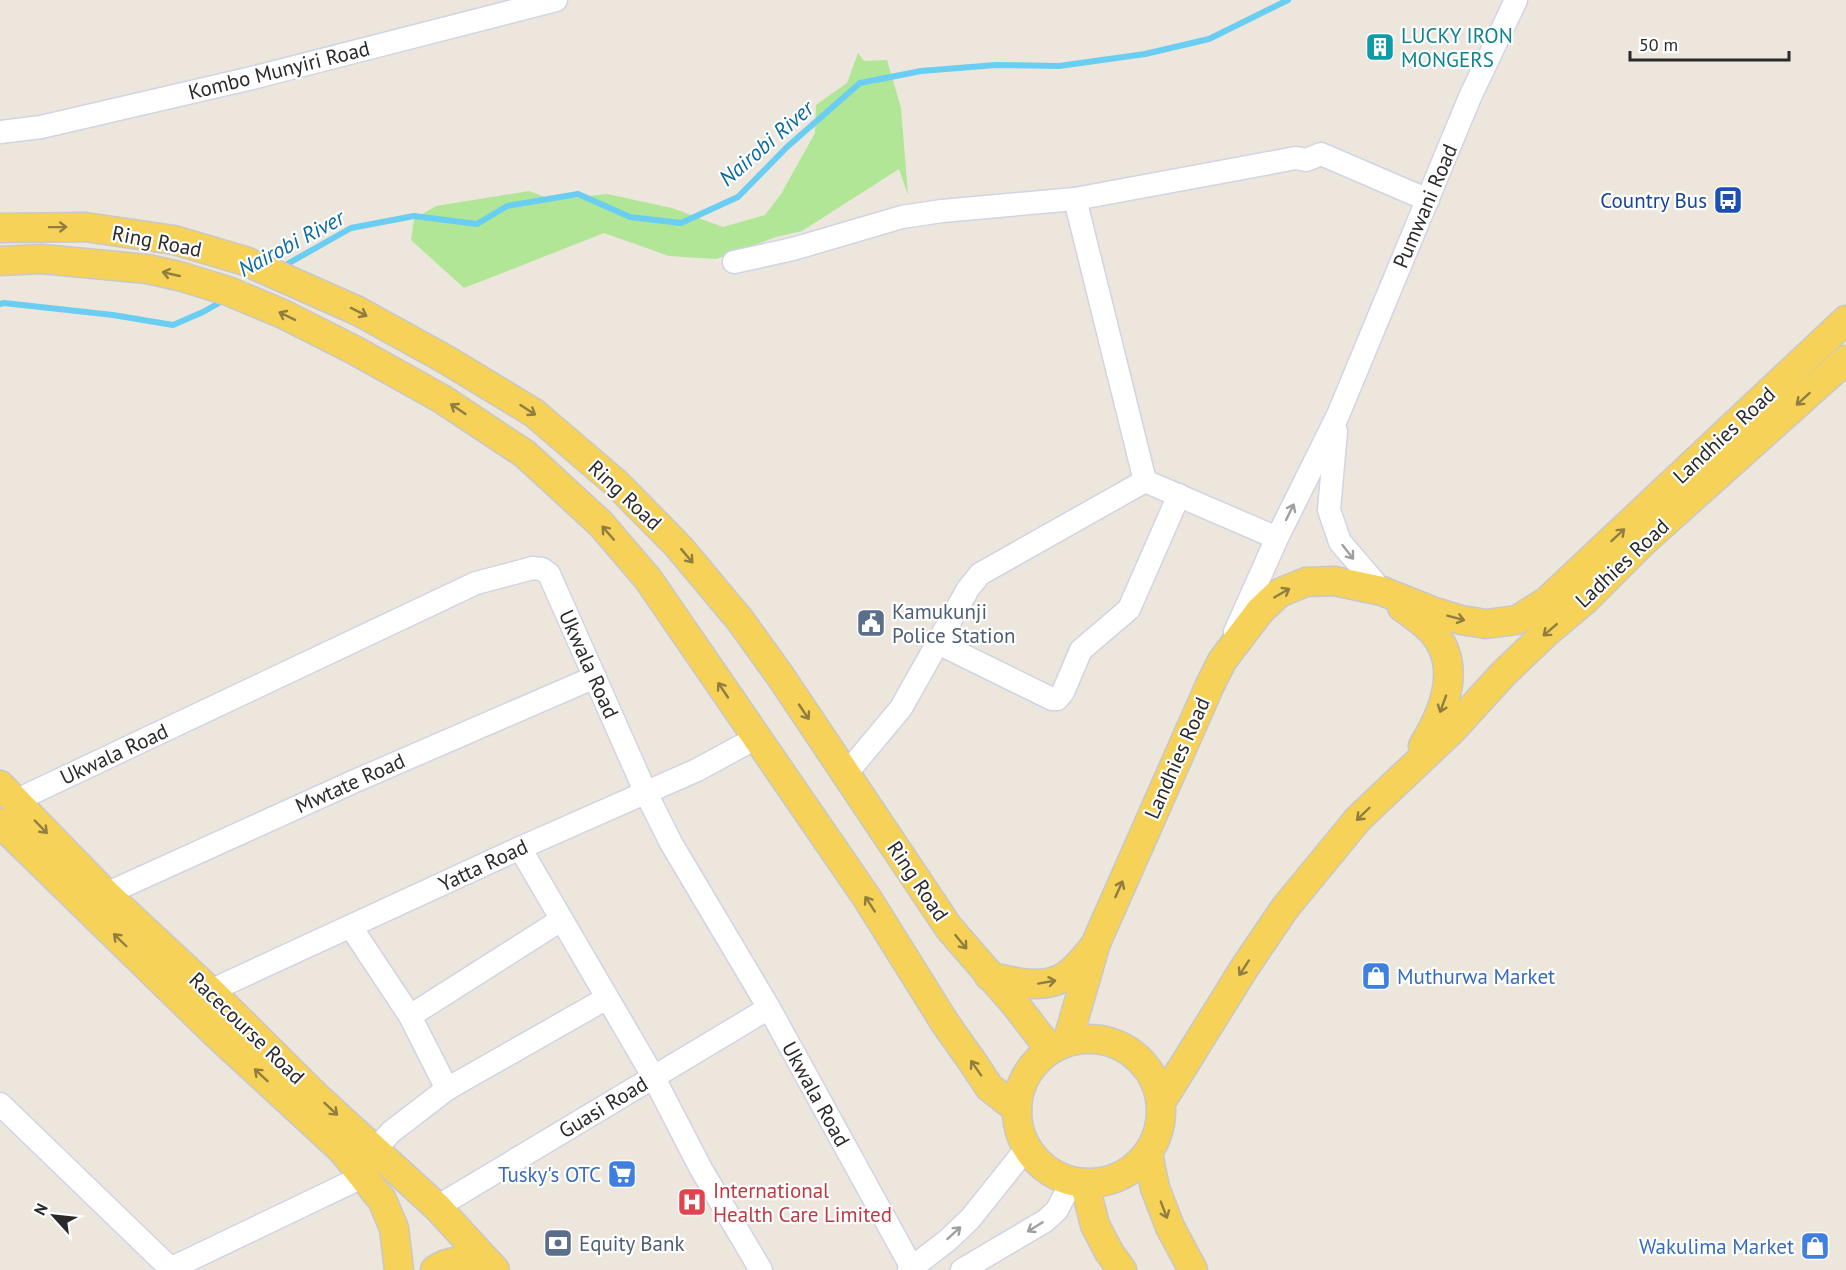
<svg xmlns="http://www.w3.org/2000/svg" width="1846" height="1270" viewBox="0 0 1846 1270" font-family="'PT Sans',sans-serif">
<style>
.green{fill:#b0e696}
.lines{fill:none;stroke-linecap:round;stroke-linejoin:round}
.stream{stroke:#6acef3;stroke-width:6}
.minor-casing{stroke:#d1d4e4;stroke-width:25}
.major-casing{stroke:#c8c8c8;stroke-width:31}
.minor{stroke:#fff;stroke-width:22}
.major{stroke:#f6d258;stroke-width:28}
.oneway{stroke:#907e41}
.oneway2{stroke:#9f9f9f}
.labels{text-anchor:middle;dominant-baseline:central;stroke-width:4.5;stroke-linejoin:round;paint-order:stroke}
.culture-label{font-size:21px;fill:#0d838f;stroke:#fff;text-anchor:start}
.street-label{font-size:21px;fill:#2a2a2a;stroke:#fff}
.transit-label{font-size:21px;fill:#164399;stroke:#fff;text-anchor:end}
.service-label{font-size:21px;fill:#4e5e75;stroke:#fff;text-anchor:start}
.shop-label{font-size:21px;fill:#366cbe;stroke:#fff;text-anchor:end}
.health-label{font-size:21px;fill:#be3a42;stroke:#fff;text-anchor:start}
.water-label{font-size:22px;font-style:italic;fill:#086ba0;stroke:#fff}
</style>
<rect width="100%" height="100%" fill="#ede6dc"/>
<path class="green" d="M858,53L864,61L887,60L901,108L908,195L899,169L802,231L776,237L716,259L669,256L604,233L464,288L411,240L414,219L436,206L529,191L553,200L607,194L672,208L723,227L765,215L781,194L815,133L816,105L847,83Z"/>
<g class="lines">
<g class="stream">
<path d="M282,267L351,228L414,216L477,224L507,206L578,194L630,217L681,223L738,197L787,147L860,83L921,71L996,65L1059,66L1145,54L1209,39L1288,0"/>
<path d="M0,304L4,303L113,315L173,325L203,312L226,299"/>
</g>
<g class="minor-casing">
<g id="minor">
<path d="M0,132L41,127L252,78L556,0"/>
<path d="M734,262L793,249L902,217L942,211L1075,199"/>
<path d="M1336,431L1329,510L1340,542L1382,591"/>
<path d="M1145,481L1075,199L1296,158L1306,160L1321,154L1428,200"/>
<path d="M1235,632L1277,538L1338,415L1470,97L1516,0"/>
<path d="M938,643L1052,699H1057L1063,692L1081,650L1129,609L1179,495"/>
<path d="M846,774L901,708L968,589L980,574L1145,481L1277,538"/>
<path d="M15,801L476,583L533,568L542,569L549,574L645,791L671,843L769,1008L912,1268"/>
<path d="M520,848L653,1076L701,1169L761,1270"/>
<path d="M106,894L355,781L595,677"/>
<path d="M351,927L410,1016L447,1089"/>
<path d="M210,991L520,848L697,770L756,738"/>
<path d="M410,1016L561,920"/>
<path d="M0,1104L172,1270"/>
<path d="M375,1150L391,1132L447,1089L607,998"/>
<path d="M437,1207L769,1008"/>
<path d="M168,1270L364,1176"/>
<path d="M909,1270L948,1240L970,1219L1026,1149"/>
<path d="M962,1270L1045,1221L1057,1210L1071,1183"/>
</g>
</g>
<g class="major-casing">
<g id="major">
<path d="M0,228L85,227L174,240L245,261L358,311L445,359L534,413L617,484L679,547L740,620L781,677L949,928L1015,1004L1049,1048"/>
<path d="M0,261L42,259L147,269L179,276L228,291L283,314L356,351L442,399L525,454L601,524L648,579L867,898L945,1023L976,1067L989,1087L1017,1109"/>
<path d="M1402,607C1412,614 1422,621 1431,630C1464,665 1444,712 1423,746"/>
<path d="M0,785L106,894L210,991L318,1098L437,1207L495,1270"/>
<path d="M0,823L213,1031L342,1150L382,1200L394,1228L399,1270"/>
<path d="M989,976C1013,982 1045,991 1067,975C1077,968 1085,957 1093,948"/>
<circle cx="1089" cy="1111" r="72"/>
<path d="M1068,1039L1096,943L1210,685L1222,661L1260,611L1279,593L1306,582L1334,581L1382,591L1432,611L1461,620L1486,624L1517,620L1547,601L1846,320"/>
<path d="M1161,1102L1245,967L1285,908L1358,819L1452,730L1504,673L1546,633L1585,600L1643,542L1846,360"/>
<path d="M1148,1154L1155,1188L1170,1227L1193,1270"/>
<path d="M1085,1185L1095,1225L1109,1252L1122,1270"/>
<path d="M435,1270C452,1258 469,1261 488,1263"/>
</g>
</g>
<use href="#minor" class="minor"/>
<use href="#major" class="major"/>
</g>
<defs><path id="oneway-shaft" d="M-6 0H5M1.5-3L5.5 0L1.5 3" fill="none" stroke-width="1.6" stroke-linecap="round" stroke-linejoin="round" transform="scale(1.5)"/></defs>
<g class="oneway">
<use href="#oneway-shaft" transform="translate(58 227) rotate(-1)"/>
<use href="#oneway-shaft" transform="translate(171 274) rotate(-167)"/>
<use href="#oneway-shaft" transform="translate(359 312) rotate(27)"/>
<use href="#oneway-shaft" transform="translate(287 316) rotate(-154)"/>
<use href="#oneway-shaft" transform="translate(1803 399) rotate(138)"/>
<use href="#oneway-shaft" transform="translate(458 409) rotate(-146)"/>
<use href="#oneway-shaft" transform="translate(528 410) rotate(33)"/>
<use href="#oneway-shaft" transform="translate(608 533) rotate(-131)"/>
<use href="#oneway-shaft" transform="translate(1618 535) rotate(-43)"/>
<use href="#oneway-shaft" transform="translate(687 556) rotate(50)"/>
<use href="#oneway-shaft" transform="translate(1282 593) rotate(-30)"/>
<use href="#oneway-shaft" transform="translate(1456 618) rotate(15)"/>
<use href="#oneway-shaft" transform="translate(1550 630) rotate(139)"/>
<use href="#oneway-shaft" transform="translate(723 690) rotate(-124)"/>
<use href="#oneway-shaft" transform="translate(1443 704) rotate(110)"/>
<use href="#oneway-shaft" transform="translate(804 712) rotate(56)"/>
<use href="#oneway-shaft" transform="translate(1363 814) rotate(136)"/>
<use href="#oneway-shaft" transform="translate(41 827) rotate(46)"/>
<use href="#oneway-shaft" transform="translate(1119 889) rotate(-66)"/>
<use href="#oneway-shaft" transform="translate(870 904) rotate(-123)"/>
<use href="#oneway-shaft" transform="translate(120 940) rotate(-136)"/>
<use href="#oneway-shaft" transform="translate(961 942) rotate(51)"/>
<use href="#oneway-shaft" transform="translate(1244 968) rotate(123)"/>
<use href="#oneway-shaft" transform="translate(1047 982) rotate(-10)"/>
<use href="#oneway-shaft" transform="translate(976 1068) rotate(-125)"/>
<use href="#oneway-shaft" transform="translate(261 1075) rotate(-137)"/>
<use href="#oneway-shaft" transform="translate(331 1109) rotate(43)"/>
<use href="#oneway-shaft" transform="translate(1164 1210) rotate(69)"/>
</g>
<g class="oneway2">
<use href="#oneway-shaft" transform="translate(1290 512) rotate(-64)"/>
<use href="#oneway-shaft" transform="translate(1348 552) rotate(52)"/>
<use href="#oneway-shaft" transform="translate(1035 1227) rotate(148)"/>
<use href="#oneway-shaft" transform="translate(954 1233) rotate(-42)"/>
</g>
<defs>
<g id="building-square" transform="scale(1.5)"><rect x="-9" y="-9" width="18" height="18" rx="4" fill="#0f9aa8" stroke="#fff"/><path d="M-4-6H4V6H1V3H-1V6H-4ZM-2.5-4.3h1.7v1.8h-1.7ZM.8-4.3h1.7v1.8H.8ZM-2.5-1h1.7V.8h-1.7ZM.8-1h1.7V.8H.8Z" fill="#fff"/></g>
<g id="bus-square" transform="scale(1.5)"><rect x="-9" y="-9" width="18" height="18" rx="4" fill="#1a4fb4" stroke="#fff"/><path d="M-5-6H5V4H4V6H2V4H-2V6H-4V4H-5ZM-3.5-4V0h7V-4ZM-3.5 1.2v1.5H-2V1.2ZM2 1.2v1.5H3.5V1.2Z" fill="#fff"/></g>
<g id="civic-square" transform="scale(1.5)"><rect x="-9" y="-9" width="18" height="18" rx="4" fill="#5c6f8a" stroke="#fff"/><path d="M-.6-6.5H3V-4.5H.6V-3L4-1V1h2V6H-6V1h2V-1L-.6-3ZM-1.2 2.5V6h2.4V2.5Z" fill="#fff"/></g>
<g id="shop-square" transform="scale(1.5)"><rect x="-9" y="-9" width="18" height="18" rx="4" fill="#3f7fe0" stroke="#fff"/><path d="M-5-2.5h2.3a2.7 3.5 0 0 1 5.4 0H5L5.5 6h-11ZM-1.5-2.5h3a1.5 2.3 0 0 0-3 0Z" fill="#fff"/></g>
<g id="supermarket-square" transform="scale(1.5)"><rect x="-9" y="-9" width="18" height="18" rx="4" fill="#3f7fe0" stroke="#fff"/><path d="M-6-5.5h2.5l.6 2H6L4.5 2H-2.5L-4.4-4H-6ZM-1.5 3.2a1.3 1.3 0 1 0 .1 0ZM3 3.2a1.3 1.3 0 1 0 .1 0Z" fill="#fff"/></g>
<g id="hospital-square" transform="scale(1.5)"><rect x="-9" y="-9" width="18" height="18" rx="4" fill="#e0444e" stroke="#fff"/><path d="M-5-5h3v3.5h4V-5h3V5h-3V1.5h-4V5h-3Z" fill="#fff"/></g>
<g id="bank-square" transform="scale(1.5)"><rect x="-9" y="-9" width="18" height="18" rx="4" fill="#5c6f8a" stroke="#fff"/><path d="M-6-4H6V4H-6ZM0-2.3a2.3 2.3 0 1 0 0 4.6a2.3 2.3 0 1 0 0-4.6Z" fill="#fff"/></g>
</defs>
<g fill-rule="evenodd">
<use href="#building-square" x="1380" y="47"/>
<use href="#bus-square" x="1728" y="200"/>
<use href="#civic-square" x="871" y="623"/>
<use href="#shop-square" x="1376" y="976"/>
<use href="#supermarket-square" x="622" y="1174"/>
<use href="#hospital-square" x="692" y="1202"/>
<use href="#bank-square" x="558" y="1243"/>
<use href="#shop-square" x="1815" y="1246"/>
</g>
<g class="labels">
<g class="culture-label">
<text x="1401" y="35">LUCKY IRON<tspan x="1401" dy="24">MONGERS</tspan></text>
</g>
<g class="street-label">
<text transform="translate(279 70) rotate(-14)">Kombo Munyiri Road</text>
<text transform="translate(1425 206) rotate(-67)">Pumwani Road</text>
<text transform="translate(157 241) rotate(11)">Ring Road</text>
<text transform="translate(1724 435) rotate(-43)">Landhies Road</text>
<text transform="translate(625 495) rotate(43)">Ring Road</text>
<text transform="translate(1622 563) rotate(-43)">Ladhies Road</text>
<text transform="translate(589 664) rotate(66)">Ukwala Road</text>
<text transform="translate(114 754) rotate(-25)">Ukwala Road</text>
<text transform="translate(1177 758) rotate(-66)">Landhies Road</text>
<text transform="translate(350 783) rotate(-24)">Mwtate Road</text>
<text transform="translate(483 865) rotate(-25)">Yatta Road</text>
<text transform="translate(918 881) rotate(56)">Ring Road</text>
<text transform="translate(247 1028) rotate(44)">Racecourse Road</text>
<text transform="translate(816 1094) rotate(61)">Ukwala Road</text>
<text transform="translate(603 1107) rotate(-31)">Guasi Road</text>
</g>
<g class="transit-label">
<text x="1707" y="200">Country Bus</text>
</g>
<g class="service-label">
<text x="892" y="611">Kamukunji<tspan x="892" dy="24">Police Station</tspan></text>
<text x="579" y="1243">Equity Bank</text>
</g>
<g class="shop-label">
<text x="1397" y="976" text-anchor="start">Muthurwa Market</text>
<text x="601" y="1174">Tusky's OTC</text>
<text x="1794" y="1246">Wakulima Market</text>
</g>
<g class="health-label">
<text x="713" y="1190">International<tspan x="713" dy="24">Health Care Limited</tspan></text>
</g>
<g class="water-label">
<text transform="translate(766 143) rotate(-41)">Nairobi River</text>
<text transform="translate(291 243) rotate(-28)">Nairobi River</text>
</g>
</g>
<g transform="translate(54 1216) rotate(297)" stroke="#ffffff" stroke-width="4.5" paint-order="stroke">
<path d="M0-4.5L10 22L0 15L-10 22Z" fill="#2a2a2a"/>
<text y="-9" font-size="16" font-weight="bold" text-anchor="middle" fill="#2a2a2a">N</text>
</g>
<path d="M1630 51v9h159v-9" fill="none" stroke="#2a2a2a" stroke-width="3"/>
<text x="1639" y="51" font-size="18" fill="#2a2a2a" stroke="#ffffff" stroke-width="4.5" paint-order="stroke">50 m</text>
</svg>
